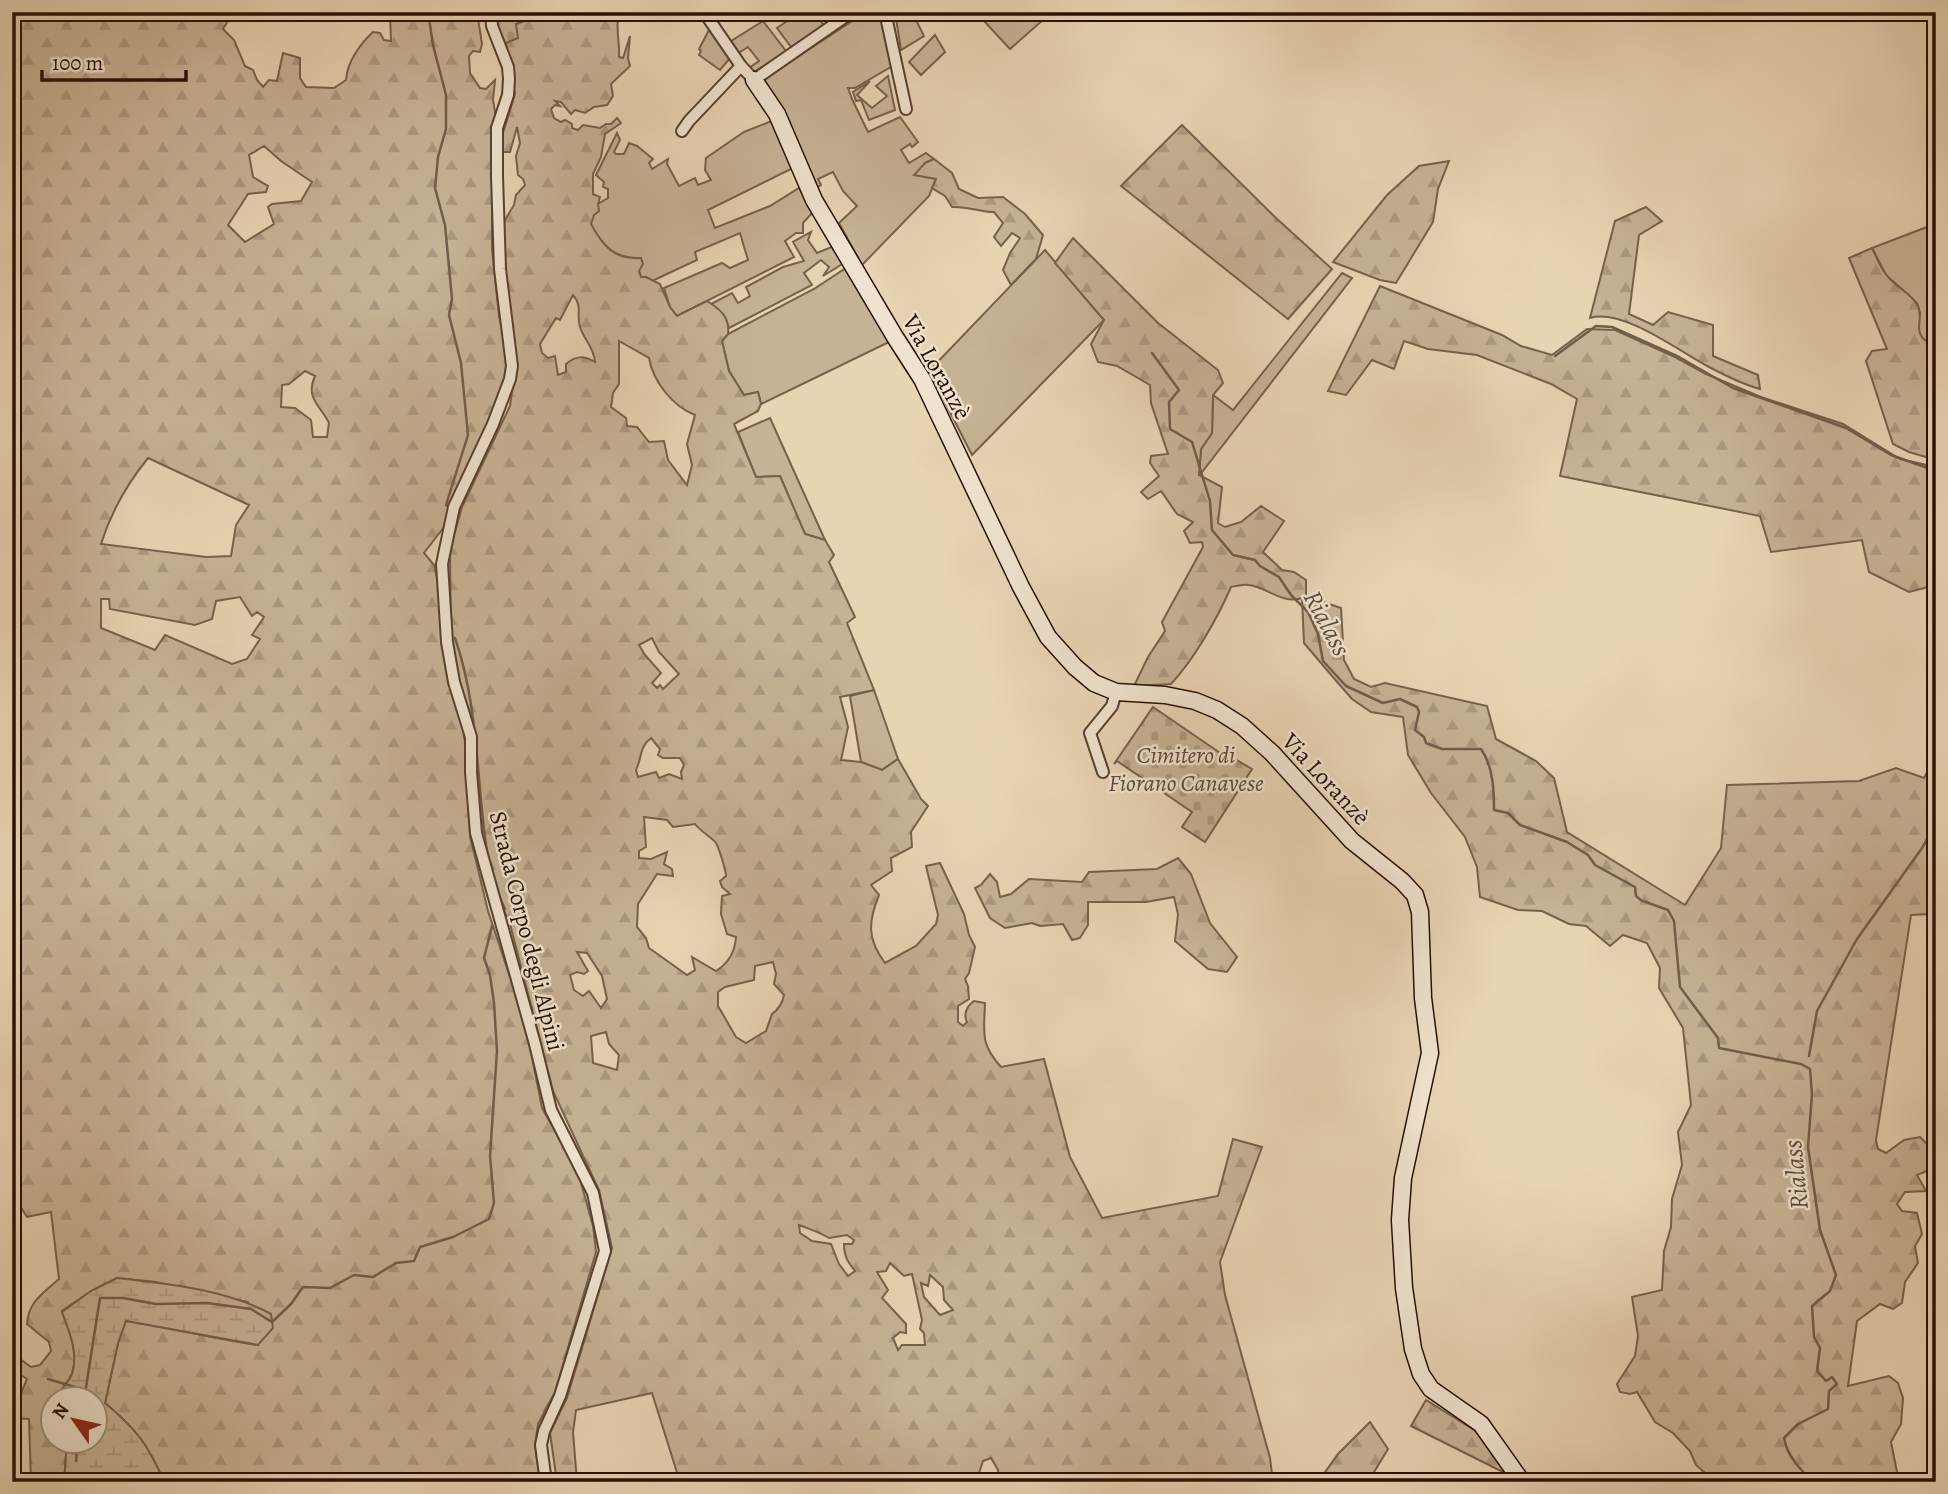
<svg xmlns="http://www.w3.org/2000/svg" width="1948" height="1494" viewBox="0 0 1948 1494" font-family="Alegreya,serif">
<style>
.green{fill:#c7b295;stroke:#77604c;stroke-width:2}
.forest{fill:url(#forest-firs);stroke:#77604c;stroke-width:2;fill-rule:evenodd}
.wetland{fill:url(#wetland-marsh);stroke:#77604c;stroke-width:2}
.cemetery{fill:url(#cemetery-stones);stroke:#77604c;stroke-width:2}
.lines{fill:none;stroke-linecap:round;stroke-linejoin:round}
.stream{stroke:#735c4a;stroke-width:2.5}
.street-casing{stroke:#574030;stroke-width:14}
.secondary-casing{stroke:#270f04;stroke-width:19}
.street{stroke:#f0e2ce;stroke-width:10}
.secondary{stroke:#f0e2ce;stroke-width:16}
.labels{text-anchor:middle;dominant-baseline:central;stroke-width:5;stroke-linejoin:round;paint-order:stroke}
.street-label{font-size:24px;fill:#270f04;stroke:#f0e2ce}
.park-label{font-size:24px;font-style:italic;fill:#5f4837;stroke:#f0e2ce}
.water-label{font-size:26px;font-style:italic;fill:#604938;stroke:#f0e2ce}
</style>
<defs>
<pattern id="forest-firs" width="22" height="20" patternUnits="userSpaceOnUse" patternTransform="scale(1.75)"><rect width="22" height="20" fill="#c7b295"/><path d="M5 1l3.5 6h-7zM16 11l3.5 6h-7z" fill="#ab987f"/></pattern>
<pattern id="wetland-marsh" width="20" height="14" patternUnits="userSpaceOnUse" patternTransform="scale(1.75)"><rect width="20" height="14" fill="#c7b295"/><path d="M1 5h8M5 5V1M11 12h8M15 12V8" fill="none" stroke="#ab987f"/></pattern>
<pattern id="cemetery-stones" width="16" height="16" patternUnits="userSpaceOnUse" patternTransform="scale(1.75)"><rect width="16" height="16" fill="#c7b295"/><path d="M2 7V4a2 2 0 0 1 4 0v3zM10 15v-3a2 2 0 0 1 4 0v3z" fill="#ab987f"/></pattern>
</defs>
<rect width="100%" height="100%" fill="#e8d3b3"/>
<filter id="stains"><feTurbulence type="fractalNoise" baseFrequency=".00286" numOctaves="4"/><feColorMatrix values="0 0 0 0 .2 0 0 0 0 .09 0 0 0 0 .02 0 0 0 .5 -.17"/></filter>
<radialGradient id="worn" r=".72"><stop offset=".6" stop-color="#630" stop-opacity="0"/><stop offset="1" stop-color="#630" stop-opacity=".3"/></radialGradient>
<g class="green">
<path d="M794,12L817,15L824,26L791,47L777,28L796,15Z"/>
<path d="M866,12H882L894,65L855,88H848L852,99L868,132L900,117L918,142L912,147L910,144L901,150L909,163L926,153L934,159L925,163L936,179L929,196L862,265L839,223L857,206L843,191L833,172L818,179L821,185L815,189L759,82Z"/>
<path d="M895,12H912L924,36L901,50Z"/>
<path d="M993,12H1052L1010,49L984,21Z"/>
<path d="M763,21L786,51L753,73L749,68L759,61L748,47L737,54L728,43Z"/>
<path d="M711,26L731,57L720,70L699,55L701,51L699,49Z"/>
<path d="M935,35L945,52L921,75L909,62Z"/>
<path d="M888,76L895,110L869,120L861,100L856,101L853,92L870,81L857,95L872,108L887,96L876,86Z"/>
<path d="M774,120L795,167L708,210L715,228L770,206L799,188L813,212L803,223V233H796L785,241L794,257L677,316L670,307L664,288L722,263L730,268L748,260L740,233L695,252L697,260L652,281L646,277H641L639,271L641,258C614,259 603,246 590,224L598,204L608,198V189L603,187L604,182L596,175L617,133L620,140L614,152L616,154H624L629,143L637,146L653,159L649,163L652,169L668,159L667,164L679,186L695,178L698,185L711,180L705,170L706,158L744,132Z"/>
<path d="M1927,227L1936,234V341L1927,342L1920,336L1918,327L1920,313L1917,303L1886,275L1872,248Z"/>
<path d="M811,232L808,240L817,253L834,246L844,263L823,276L829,267L821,260L804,273L812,285L729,328L725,317L711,304L732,293L738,303L750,296L746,287L783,267L804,261L793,242Z"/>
<path d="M1045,250L1104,320L972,455L929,371Z"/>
<path d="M846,268L889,342L761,404L758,392L744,395L729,371L722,341L728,334L814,289Z"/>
<path d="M1342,273L1352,278L1199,476L1201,449L1212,433L1213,395L1233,410Z"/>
<path d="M770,418L825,540L805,534L780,476L756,477L738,432Z"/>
<path d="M874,690L898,759L882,770L861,762L850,696Z"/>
</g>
<g class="forest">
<path d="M12,12H221L229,19L223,29L234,40L245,66L253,70L257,80L263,87L269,80L277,81L283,53L300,58V78L306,87L334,88L346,80C347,62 360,44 373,32L380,33L384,40L391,41L390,12H477L482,44L480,52L473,51L469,56L470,73L480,88L486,89L495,80L493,100L496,117L493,126L492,146V249L499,316L508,357L503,386L444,527L424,553L434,565L439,587L465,742L470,836L488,911L525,1022L542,1108L578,1172L593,1226L596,1252L555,1392L538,1424L535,1445L540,1482H164C149,1446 135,1428 105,1403L118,1343L126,1321C170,1327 213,1339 258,1345L248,1302L156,1282L117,1278L91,1291L62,1311C69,1330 79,1353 72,1374C67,1386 62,1382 61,1399L52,1400V1442H67L64,1482H31L29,1419L12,1418V1400L20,1396L27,1379L22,1376L14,1377L12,1360L20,1359L31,1367L40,1365L51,1351L49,1342L27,1324C28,1302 44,1292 59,1279L51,1212L27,1217L20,1206L12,1205V793L14,787L12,784ZM264,146L281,161L312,182L301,201L272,204L268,207L274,224L245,242L228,225L248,194L266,192L268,186L253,177L249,155ZM305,371L315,376C305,398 320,405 329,423L327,437H313L311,420L295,408L281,407L282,385L289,384ZM148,458L249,505L236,525L231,556L206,557L101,544C111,512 127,484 148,458ZM240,597L252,616L257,612L264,617L252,635L260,639L247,659L232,664L165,635L155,650L101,628V599H109L110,609L195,625L212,619L216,601Z"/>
<path d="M534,12H619C615,27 620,42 619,57L623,58L630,36L628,58L630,66L611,84L613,96L607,105L594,107L585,113L575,110L571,114L561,102L555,101L560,106L555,105L551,109L554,118L561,122L565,120L572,124V128L578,130L583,125L600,128L606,124H611L617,118L621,123L605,134L601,157L593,174V194L600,197L598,204L599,211L594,215L591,224C603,246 614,260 641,258L643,264L639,271L641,277H646L660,284L670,307L677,316L707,301C720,309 730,317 728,334L722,341L729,371L744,395L758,392L761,404L758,411L734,424L756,477L780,476L805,534L825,540L834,555L829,562L855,617L847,623L874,690L840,697L848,727L841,760L861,762L882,770L898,759L921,799L928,806L911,832L912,847L891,858L892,871L871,885L879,895C868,922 867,939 885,963L916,946L936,924L938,915L926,866L940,863L964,914L969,935L975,947L969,973L965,979L968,986L969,999L958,1006V1022L963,1026L967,1022C963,1014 967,1006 974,1001L985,1003C984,1033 980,1044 1001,1067L1044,1059L1070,1157L1102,1218L1218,1196L1233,1139L1262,1147L1220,1262L1225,1295L1270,1458L1273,1482H998V1470L991,1458L983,1461L978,1476L979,1482H680L652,1393L576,1410L573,1432L577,1482H557L550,1433L567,1398L612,1248L599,1190L553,1091L510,924L490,880L480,834L474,734L451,649L450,549L462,507L510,406L516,361L504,273L503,223L514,205L516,195L525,185L523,179L518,175L516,156L520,143L517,127L510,152H502V136L515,94L508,58L501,45L516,24L535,17ZM573,295C583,306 576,315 580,327C584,340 594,347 595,362C585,356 576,355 566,364V372L558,375L555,356L548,358L542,353L540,344L556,318L560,320ZM619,341L649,358C653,381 672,406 695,415L687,444L692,465L687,485L668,460L664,441L649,442L637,427L627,426L626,418L611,407L613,393L619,384ZM652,638L659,652L679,674L663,689L660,685L657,688L652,683L661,673L645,655L639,645ZM651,738L660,749L658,755L663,758H680L684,765L681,772L682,779L669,774L659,778L656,772L638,777L636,770C642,758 639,747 651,738ZM644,817L667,820L673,827L695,824C701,832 713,838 716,843C719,848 726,871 726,876L720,881L722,887L730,894L722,896L721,914L727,934L736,937C735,952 729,963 716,971L692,957L695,970L687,975L649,948L646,938L637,927L638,904L657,874L673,876L672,869L664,864L667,852L651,859L639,858V851L646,847ZM577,952L587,953L602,976L607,999L601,1008L589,991L583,996L574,990L570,975L577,972L584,974L588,971ZM773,962L776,974L774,984L784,995C783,1002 778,1010 772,1014L766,1031L746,1043L736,1037L718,1006V992L725,987L754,980L755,966ZM606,1032L609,1044L619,1055L617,1070L593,1063L591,1036ZM799,1225C809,1229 820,1232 829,1238L847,1235L854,1240L852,1244H844C844,1257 848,1262 855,1271L848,1276L839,1264L831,1244L812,1241L800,1233ZM890,1263L904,1276L912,1274L922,1320L920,1329L924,1333L925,1345H902L898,1350L893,1338L900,1332L906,1333V1324L882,1298L888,1290L877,1272L886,1271ZM930,1275L943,1287L944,1300L953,1310L940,1315L924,1297L921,1283L928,1286Z"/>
<path d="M1182,125L1276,218L1332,269L1288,319L1121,186Z"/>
<path d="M934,159L952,173L959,189L978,198L1003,197L1025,214L1043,235L1036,259L1011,285L1003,270L1010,253L1020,238L1012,233L1001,246L994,237L1003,223L994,212C979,212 968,206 952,207L945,196L932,188L936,179L914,175L925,163Z"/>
<path d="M1449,161L1438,189L1433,222L1396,283L1380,280L1333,262L1387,195L1419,166Z"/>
<path d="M1646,207L1662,221L1639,235L1629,314L1653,325L1668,312L1713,325V356L1758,375L1760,389C1742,384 1726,376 1709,367C1680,352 1623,308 1590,318L1615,221Z"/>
<path d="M1073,238L1158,323L1218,370L1223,383L1213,395L1212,433L1201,449L1199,475L1222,487L1218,523L1225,527L1241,522L1261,506L1284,521L1263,552L1282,570L1294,572L1306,580V596L1341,608L1344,660L1354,679L1371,687L1385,683L1487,706L1496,739L1536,761L1554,778L1567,832L1685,905L1721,848L1727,785L1859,781L1896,768L1924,778L1936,756V905L1929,914L1911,915L1876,1140L1878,1149L1886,1153L1904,1140L1920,1137L1936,1153L1934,1168L1917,1175L1926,1191L1905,1192L1897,1204L1902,1211L1917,1213L1922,1234L1915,1246L1918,1263L1905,1282L1902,1303L1893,1309L1880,1304L1857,1321L1848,1386L1889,1376L1898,1383L1903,1398L1901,1424L1891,1442L1897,1472L1890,1482H1706L1704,1472L1696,1465L1690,1451L1673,1433L1655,1422L1637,1392L1630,1394L1620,1392L1617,1384L1635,1356L1638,1336L1632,1297L1662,1290L1664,1251L1671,1227L1672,1199L1682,1165L1678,1132L1691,1105L1683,1028L1659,988L1660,968L1647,943L1623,935L1610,946L1586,926L1569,924L1542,911L1518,910L1480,897L1477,867L1465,837L1431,793L1408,755L1403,717L1371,712L1352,699L1332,676L1304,643L1302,598C1282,605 1266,586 1248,585C1243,584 1236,586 1231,587C1217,619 1195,658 1171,684L1134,686L1148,657L1165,631L1162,622L1203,547L1202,542L1190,543L1184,531L1193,522L1177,514L1161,491L1148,499L1141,492L1159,476L1150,463L1151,456L1168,454L1151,403L1150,385L1117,366L1098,362L1091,344L1104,320L1055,263Z"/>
<path d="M1872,248C1877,258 1881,270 1889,278C1897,287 1913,295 1918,306C1924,320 1912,331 1927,342L1936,341V460L1909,452L1893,444L1866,361L1872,351L1887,349L1849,258Z"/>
<path d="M1380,286L1502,335L1521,346L1552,355L1587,329L1615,330L1675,357L1706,374L1761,397L1843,424L1900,459L1936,467V585L1909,592L1869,572L1862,540L1771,552L1760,516L1560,476L1577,399L1551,384L1477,355L1428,349L1404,341L1394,369L1372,360L1346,395L1328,391Z"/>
<path d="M1178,858L1191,874L1210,923L1237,957L1227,972L1208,969L1175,941L1178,914L1174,897L1146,902H1088V925L1080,938L1072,940L1063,924L1040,926L1032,923L1005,928L990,918L975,888L981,885L990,874L997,882L1000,897L1011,894L1029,879L1082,882L1089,872L1157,869Z"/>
<path d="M1426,1400L1482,1435L1515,1478L1411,1426Z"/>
<path d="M1370,1422L1388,1449L1368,1482H1318L1338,1454Z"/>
</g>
<path class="wetland" d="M117,1278C168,1284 225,1289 271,1314L273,1328L258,1345L126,1321L118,1343L105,1403C136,1429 148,1444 164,1482H93L83,1474L79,1482H64L67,1442H94V1400L61,1399C62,1382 67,1386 72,1374C79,1353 69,1331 62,1312L91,1291Z"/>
<g class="cemetery">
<path d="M494,12H534L536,17L516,24L518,38L501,45Z"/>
<path d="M1153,707L1226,757L1228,755L1252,769L1205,842L1182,827L1192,812L1117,761L1114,764Z"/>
</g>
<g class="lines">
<g class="stream">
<path d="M428,12L433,45L446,95V129L438,157L435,188L445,225L452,299L449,315L461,363L468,435L446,505L452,509"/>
<path d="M1152,353L1179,390L1169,402L1170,429L1192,442L1210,501L1212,530L1233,555L1255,560L1260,566L1279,577L1291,595L1308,612L1318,634L1323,661L1346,686L1383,703L1400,699L1417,707L1419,712L1415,730L1424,737L1426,743L1442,749H1481C1493,766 1494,790 1494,810L1508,813L1520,825L1567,842L1588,855L1595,865L1635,887L1636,896L1642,901"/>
<path d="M1555,356L1596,326L1612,327L1679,357L1733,388L1846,428L1891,455L1936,471"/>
<path d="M455,638C479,707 476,780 487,852"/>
<path d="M497,892L505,909"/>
<path d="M1643,901L1668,910L1674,921L1680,987L1718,1038L1719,1048L1801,1064L1810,1069L1812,1094L1808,1147L1820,1230L1836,1275L1830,1291L1812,1306L1814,1337L1820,1348L1817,1371L1826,1381L1832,1377L1837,1384L1829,1391L1828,1409L1798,1424L1784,1438C1787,1456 1800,1469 1813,1482"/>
<path d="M1809,1056L1817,1011L1857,939L1922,848L1936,824"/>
<path d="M48,1379L85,1390"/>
<path d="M84,1400L100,1298H123L156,1304L207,1303L251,1309L272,1322L291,1304L303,1287L330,1288L354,1275L373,1277L396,1263L414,1261L420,1247L453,1237L489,1219L494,1203L490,1156L497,1051L494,1003L490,975L484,958L492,926"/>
<path d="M76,1461L78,1442"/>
</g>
<g class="street-casing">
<g id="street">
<path d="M491,12L492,26L508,67L509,79L508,95L497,128V176L500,269L512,366L510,379L493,424L454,507L442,564L447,642L454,682L471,737V772L476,833L535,1044L551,1110L593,1193L605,1251L560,1396L544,1431L541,1445L546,1482"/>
<path d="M704,12L741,66L754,80L852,12"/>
<path d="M885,12L906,109"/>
<path d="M682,131L689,121L741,66"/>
<path d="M1103,772L1090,733L1112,706L1116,692"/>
</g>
</g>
<g class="secondary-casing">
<path id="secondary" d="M754,80L777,114L814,200L895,337L922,379L1021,587L1048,637L1075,667L1094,683L1116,692L1165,695L1195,701L1217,710L1242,726L1272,753L1352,841L1402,881L1415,895L1420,912L1423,998L1430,1053L1403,1178L1400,1220L1404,1288L1413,1349L1421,1374L1431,1389L1481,1424L1522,1482"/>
</g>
<use href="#street" class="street"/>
<use href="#secondary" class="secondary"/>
</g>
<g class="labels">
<g class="street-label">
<text transform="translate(937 367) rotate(61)">Via Loranzè</text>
<text transform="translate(1326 779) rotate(47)">Via Loranzè</text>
<text transform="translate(527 931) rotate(76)">Strada Corpo degli Alpini</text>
</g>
<g class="park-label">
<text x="1186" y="755">Cimitero di<tspan x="1186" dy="28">Fiorano Canavese</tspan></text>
</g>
<g class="water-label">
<text transform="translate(1327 623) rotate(62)">Rialass</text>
<text transform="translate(1796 1175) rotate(-96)">Rialass</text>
</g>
</g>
<rect width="1948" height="1494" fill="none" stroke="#e8d3b3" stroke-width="42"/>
<rect x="14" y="14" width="1920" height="1466" fill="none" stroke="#270f04" stroke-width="3.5"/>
<rect x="21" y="21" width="1906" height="1452" fill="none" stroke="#270f04" stroke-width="2"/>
<g transform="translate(74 1420) rotate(304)"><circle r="33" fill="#f0e2ce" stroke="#a08e7d" stroke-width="2"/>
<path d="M0-5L12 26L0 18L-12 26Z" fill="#8f2418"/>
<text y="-10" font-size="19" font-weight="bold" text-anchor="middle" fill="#270f04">N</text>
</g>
<path d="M42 70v10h144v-10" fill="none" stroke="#270f04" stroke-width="3.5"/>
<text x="52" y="70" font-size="21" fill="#270f04" stroke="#f0e2ce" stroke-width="5" paint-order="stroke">100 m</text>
<rect width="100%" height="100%" filter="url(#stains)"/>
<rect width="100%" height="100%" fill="url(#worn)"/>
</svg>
